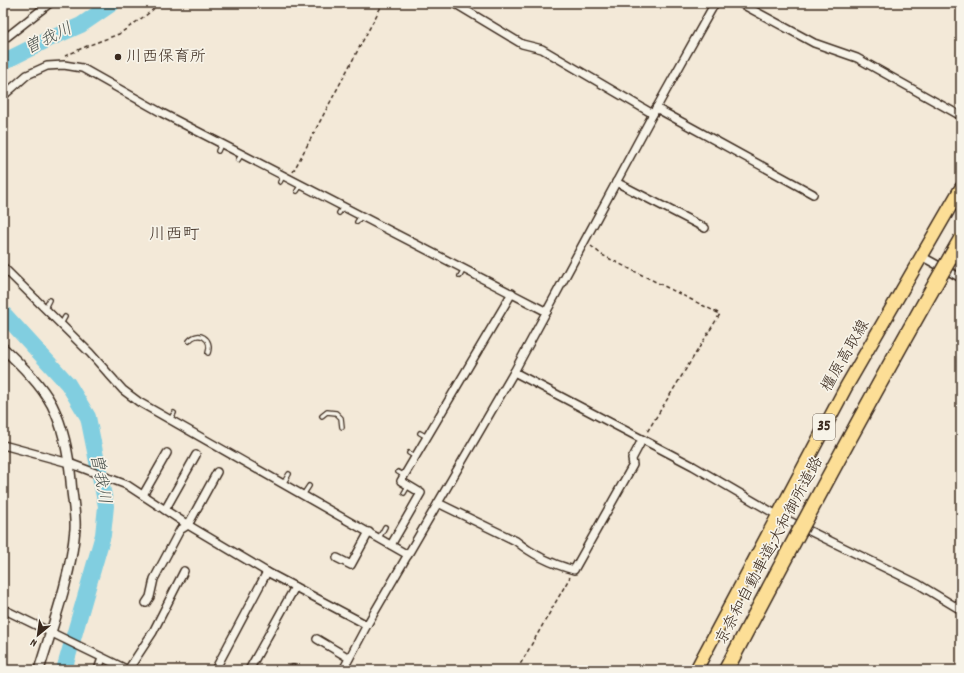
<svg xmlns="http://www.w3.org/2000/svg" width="964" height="673" viewBox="0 0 964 673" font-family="Dekko,'Klee One',sans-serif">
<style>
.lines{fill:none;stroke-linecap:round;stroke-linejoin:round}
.river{stroke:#81cee0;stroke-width:16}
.service-casing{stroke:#3b2a1e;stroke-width:6}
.minor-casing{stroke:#3b2a1e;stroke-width:10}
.tertiary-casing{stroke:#3b2a1e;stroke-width:12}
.primary-casing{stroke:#3b2a1e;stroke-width:15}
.path{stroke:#3b2a1e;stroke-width:1.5;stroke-dasharray:4 3;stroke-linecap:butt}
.service{stroke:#f7f3e8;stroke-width:3.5}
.minor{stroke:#f7f3e8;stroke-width:7}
.tertiary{stroke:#f7f3e8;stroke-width:9}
.primary{stroke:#fcde96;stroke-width:12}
.motorway-bridge-casing{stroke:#3b2a1e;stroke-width:17;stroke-linecap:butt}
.motorway-bridge{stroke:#fcde96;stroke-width:14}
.poi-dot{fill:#3b2a1e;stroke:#f7f3e8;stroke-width:1.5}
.labels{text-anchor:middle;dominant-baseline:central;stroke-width:3.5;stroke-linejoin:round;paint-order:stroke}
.shield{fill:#f7f3e8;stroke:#73665b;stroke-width:1}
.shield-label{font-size:15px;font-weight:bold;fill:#3b2a1e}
.poi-label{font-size:16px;fill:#3b2a1e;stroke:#f7f3e8;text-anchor:start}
.street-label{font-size:16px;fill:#3b2a1e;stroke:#f7f3e8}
.water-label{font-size:17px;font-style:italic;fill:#4c534e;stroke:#f7f3e8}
.neighbourhood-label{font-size:17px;fill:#3b2a1e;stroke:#f7f3e8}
</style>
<rect width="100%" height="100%" fill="#f3e9d8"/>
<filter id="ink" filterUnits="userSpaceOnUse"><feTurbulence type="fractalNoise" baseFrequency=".025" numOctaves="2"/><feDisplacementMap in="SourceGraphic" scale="8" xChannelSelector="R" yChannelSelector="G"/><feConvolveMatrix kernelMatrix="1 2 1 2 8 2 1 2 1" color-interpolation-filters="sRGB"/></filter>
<g filter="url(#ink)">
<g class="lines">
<g class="river">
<path d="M3,62L47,40L81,25L113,3"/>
<path d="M3,313L68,384L88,417L106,506L103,535L64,670"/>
</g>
<g class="service-casing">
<g id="service">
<path d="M218,151L221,144"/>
<path d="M238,160L242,154"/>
<path d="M280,182L283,176"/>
<path d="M297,191L301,185"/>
<path d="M339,213L343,207"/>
<path d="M357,222L361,216"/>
<path d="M460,276L464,269"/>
<path d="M45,308L49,300"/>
<path d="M61,324L65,317"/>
<path d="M189,341C198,330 213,338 208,353"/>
<path d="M322,416L327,412L336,413L341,418L342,427"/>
<path d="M170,420L174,413"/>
<path d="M420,433L427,437"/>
<path d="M409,453L416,457"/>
<path d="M398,472L405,476"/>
<path d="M283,484L289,474"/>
<path d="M404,493L408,486"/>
<path d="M303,495L309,486"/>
<path d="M379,538L385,527"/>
</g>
</g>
<g class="minor-casing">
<g id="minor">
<path d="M454,3L522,44L542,49L653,114"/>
<path d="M740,3L814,43L857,58L961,116"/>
<path d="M3,40L50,3"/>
<path d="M3,96L27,75L47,66L64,65L82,68L162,113L547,312"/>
<path d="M656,108L813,194"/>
<path d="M616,182L705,228"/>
<path d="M921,256L961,278"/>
<path d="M3,267L90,353L123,390L139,402L408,555"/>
<path d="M514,372L693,466L777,515L918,584L961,610"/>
<path d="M3,445L69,463L127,485L188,525L267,572L367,625"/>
<path d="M143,495L167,453"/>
<path d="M438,503L516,541C534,556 552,564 574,570L633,465L632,459L642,440"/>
<path d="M165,510L196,455"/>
<path d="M391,545L421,493L401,481L512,293"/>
<path d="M337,558L351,565L369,532"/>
<path d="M146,603L150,597L154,579L180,530L188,525L217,472"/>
<path d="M3,609L128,670"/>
<path d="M317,639L349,658"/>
<path d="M293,669L294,670"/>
<path d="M98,670L102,658"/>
<path d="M128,670L153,632L184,571"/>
<path d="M215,670L267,572"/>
<path d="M249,670L295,587"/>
<path d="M343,670L367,625L514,372L653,114L715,3"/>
</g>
</g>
<g class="tertiary-casing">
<path id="tertiary" d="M3,348C20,364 41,384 52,405C63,427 69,457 71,481C72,497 76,514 75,529C71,577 53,624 39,670"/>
</g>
<g class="primary-casing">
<path id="primary" d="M696,670L846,387L961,188"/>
</g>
<g class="path">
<path d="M65,56L87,46L119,34L149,13L160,3"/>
<path d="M293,172L383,3"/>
<path d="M591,246L602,255L720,314L647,432"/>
<path d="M517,670L570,577"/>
</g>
<use href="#service" class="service"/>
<use href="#minor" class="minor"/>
<use href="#tertiary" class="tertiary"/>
<use href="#primary" class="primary"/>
<g class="motorway-bridge-casing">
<path id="motorway-bridge" d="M726,670C802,525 879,381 961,239"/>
</g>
<use href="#motorway-bridge" class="motorway-bridge"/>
</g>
</g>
<circle class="poi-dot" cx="118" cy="57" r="4"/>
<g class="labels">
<rect class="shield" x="813" y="414" width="22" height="26" rx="3"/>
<g class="shield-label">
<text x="824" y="427">35</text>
</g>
<g class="poi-label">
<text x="126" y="57">川西保育所</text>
</g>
<g class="street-label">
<text transform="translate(846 356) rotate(-60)">橿原高取線</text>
<text transform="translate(770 551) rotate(-62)">京奈和自動車道;大和御所道路</text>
</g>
<g class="water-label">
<text transform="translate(49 40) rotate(-26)">曽我川</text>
<text transform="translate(99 479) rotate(80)">曽我川</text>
</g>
<g class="neighbourhood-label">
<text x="174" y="236">川西町</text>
</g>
</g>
<rect width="964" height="673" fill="none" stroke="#f7f3e8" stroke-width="16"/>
<rect x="8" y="8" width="948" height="657" fill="none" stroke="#3b2a1e" stroke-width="1.5" filter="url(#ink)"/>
<g transform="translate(38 635) rotate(209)" stroke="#f7f3e8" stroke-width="3" paint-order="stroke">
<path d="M0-3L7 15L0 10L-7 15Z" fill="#3b2a1e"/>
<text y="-6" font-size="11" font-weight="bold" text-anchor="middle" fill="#3b2a1e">N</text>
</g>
</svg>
